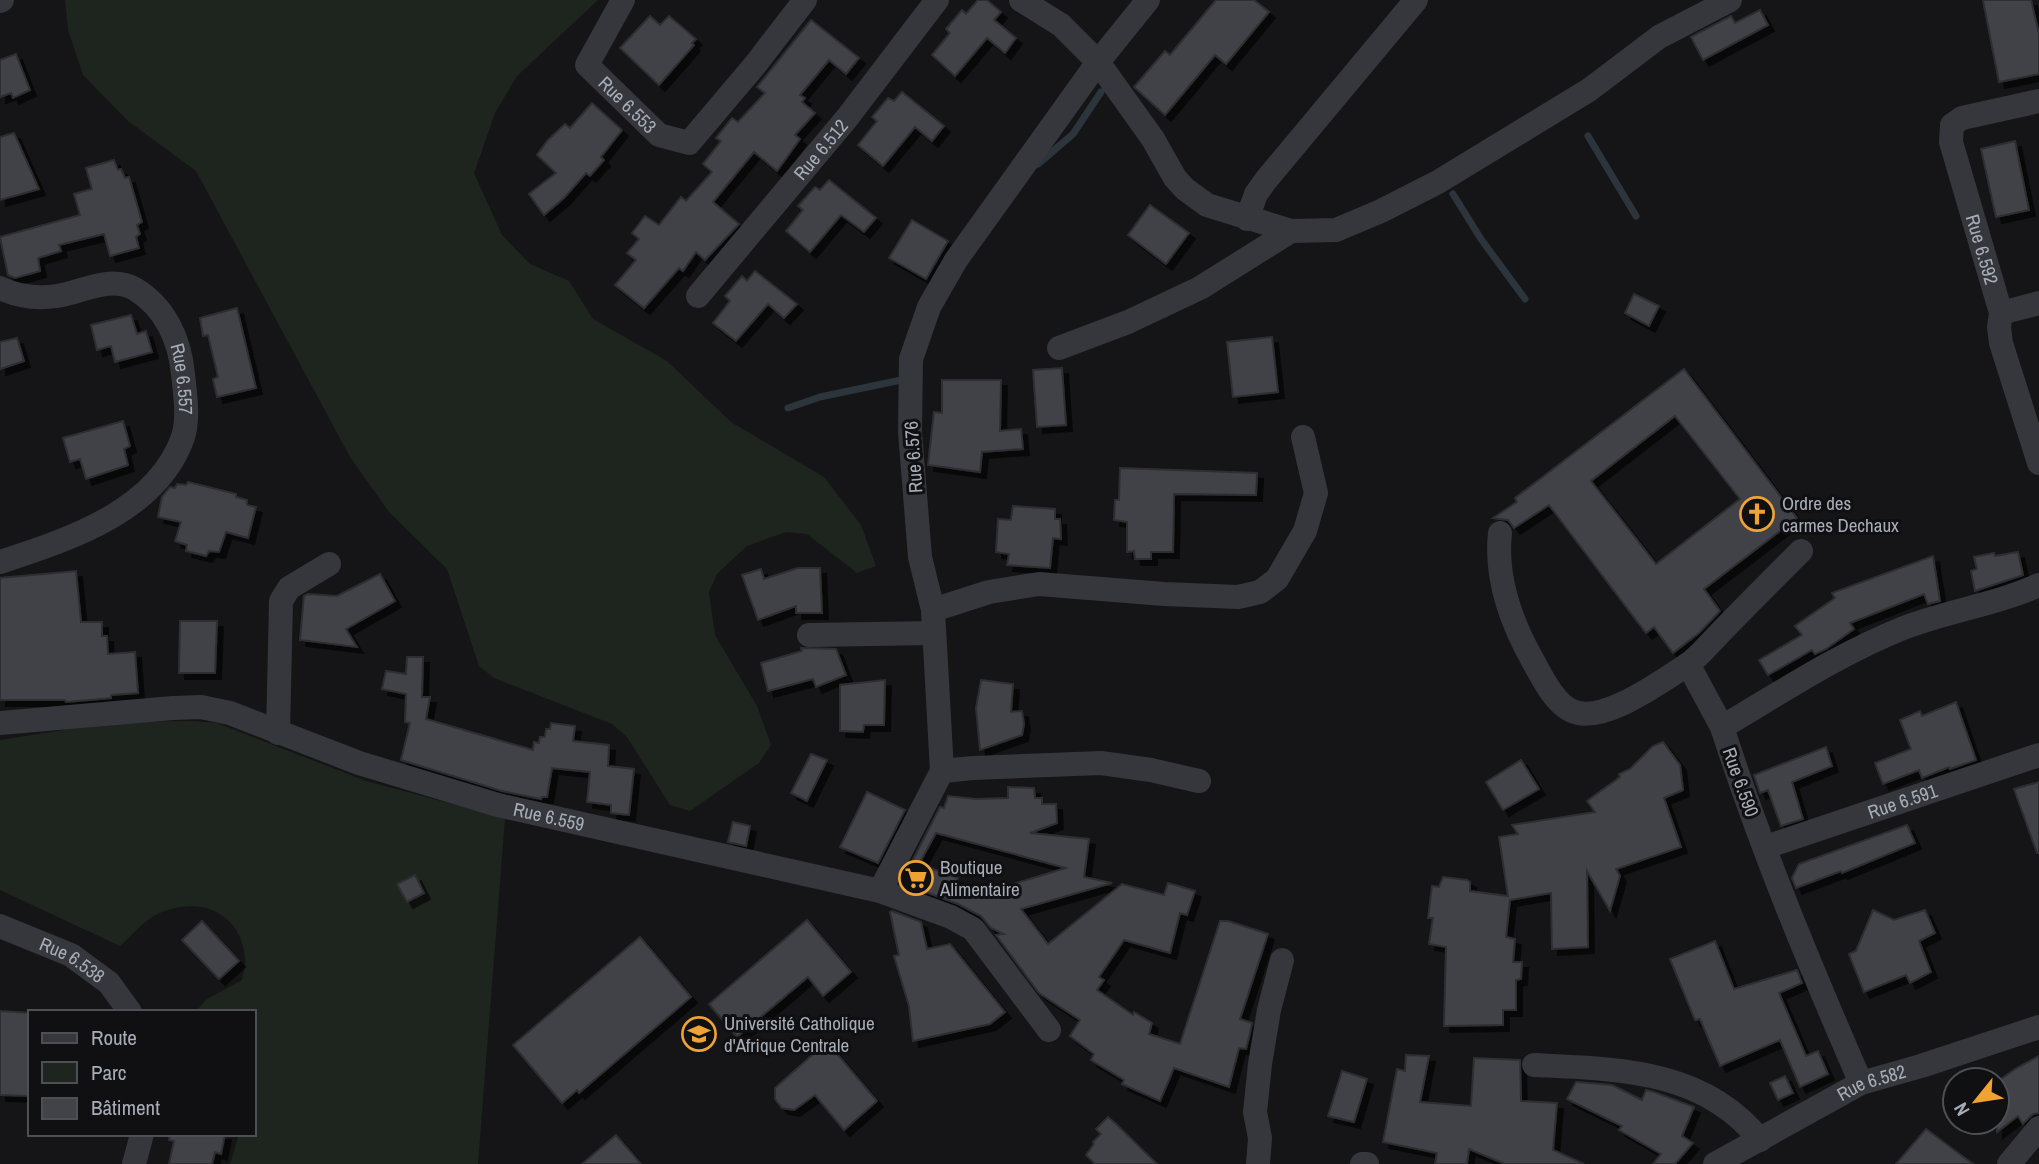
<svg xmlns="http://www.w3.org/2000/svg" width="2039" height="1164" viewBox="0 0 2039 1164" font-family="'Archivo Narrow',sans-serif">
<style>
.green{fill:#1d251e}
.lines{fill:none;stroke-linecap:round;stroke-linejoin:round}
.stream{stroke:#2b353b;stroke-width:7}
.building{fill:#414347;stroke:#2f2f33;stroke-width:2;fill-rule:evenodd;filter:url(#shadow)}
.minor{stroke:#36373c;stroke-width:24}
.labels{text-anchor:middle;dominant-baseline:central;stroke-width:6;stroke-linejoin:round;paint-order:stroke}
.street-label{font-size:19px;fill:#a7adb7;stroke:#101012}
.poi-label{font-size:19px;fill:#a7adb7;stroke:#101012;text-anchor:start}
</style>
<defs>
<filter id="shadow"><feDropShadow dx="6" dy="6" stdDeviation="0" flood-color="#0009"/></filter>
</defs>
<rect width="100%" height="100%" fill="#151517"/>
<g class="green">
<path d="M65,0H598L517,76L495,113L474,173L502,235L530,264L569,281L593,319L667,361L731,422L824,477L861,525L876,566L857,573L807,534L786,532L747,546L717,574L709,592L715,635L757,706L771,745L759,763L690,811L670,805L627,737L612,724L494,678L479,666L447,569L389,512L350,457L196,171L128,121L83,75L68,30Z"/>
<path d="M193,721L217,723L366,781L505,818L478,1164H230L239,1134H254V1012H195L207,999L242,980C243,973 246,965 245,958C241,908 192,894 152,917C141,924 130,937 120,946L0,890V740L114,722Z"/>
</g>
<g class="lines">
<g class="stream">
<path d="M1588,136L1636,216"/>
<path d="M1038,164L1073,134L1101,92"/>
<path d="M1453,194L1481,239L1525,299"/>
<path d="M788,408L820,397L906,379"/>
</g>
</g>
<g class="building">
<path d="M978,0H987L1001,12L994,20L1016,38L1005,53L987,38L955,76L932,55L950,33L946,29L962,10L966,14Z"/>
<path d="M1216,0H1254L1269,12L1226,64L1215,55L1165,115L1134,87L1165,51L1170,55Z"/>
<path d="M1983,0H2031L2039,34V74L1999,82Z"/>
<path d="M1760,10L1768,25L1703,60L1691,37L1731,16L1735,23Z"/>
<path d="M650,16L660,25L669,16L696,39L692,43L694,45L659,85L620,48Z"/>
<path d="M811,20L859,58L846,74L829,60L800,95L805,98L802,102L815,113L795,135L800,139L777,171L754,152L713,202L739,224L705,260L696,252L683,271L679,268L644,308L615,285L636,260L627,253L639,239L632,233L645,216L659,225L681,197L686,201L712,172L703,164L721,141L716,138L732,118L738,122L765,93L757,87Z"/>
<path d="M16,54L30,90L13,98L11,93L0,97V60Z"/>
<path d="M902,92L944,126L932,141L915,127L883,166L858,145L877,121L872,117L888,98L894,101Z"/>
<path d="M592,103L622,130L601,157L604,160L590,176L586,173L564,198L544,215L529,194L556,173L537,155L548,140L565,124L570,128Z"/>
<path d="M14,133L39,189L0,200V137Z"/>
<path d="M2015,141L2029,210L1996,217L1981,149Z"/>
<path d="M114,160L118,170L121,169L125,178L129,177L142,222L137,225L140,234L136,237L139,248L110,256L104,234L59,245L61,251L38,258L40,271L15,278L8,275L0,237L80,215L74,194L92,189L86,168Z"/>
<path d="M829,180L876,218L864,232L841,215L810,252L786,231L803,210L798,206L815,187L820,190Z"/>
<path d="M1150,205L1189,233L1166,264L1128,235Z"/>
<path d="M912,220L948,241L926,279L889,258Z"/>
<path d="M755,271L797,304L784,318L768,304L736,341L713,323L730,301L725,296L742,276L747,281Z"/>
<path d="M1634,294L1659,306L1649,326L1625,313Z"/>
<path d="M237,308L256,388L217,397L213,379L218,377L208,335L203,336L200,318Z"/>
<path d="M131,315L137,334L146,331L152,352L115,362L111,346L97,350L91,325Z"/>
<path d="M1272,337L1278,392L1233,397L1227,342Z"/>
<path d="M17,338L24,361L0,369V342Z"/>
<path d="M1062,368L1066,425L1037,427L1033,370Z"/>
<path d="M1684,369L1797,518L1704,589L1720,611L1699,633L1673,653L1654,627L1646,633L1549,505L1514,528L1508,520L1493,518L1517,502L1515,498ZM1675,416L1740,499L1656,564L1591,481Z"/>
<path d="M942,380H1001L1000,431L1021,429L1023,449L982,452L980,472L928,465L934,412L942,413Z"/>
<path d="M123,421L130,446L124,449L128,465L86,479L80,459L70,462L63,438Z"/>
<path d="M1120,468L1257,473L1256,495L1174,494L1173,552H1151V559H1135L1134,551L1127,552V522L1114,520L1115,500H1119Z"/>
<path d="M188,482L236,494V497L247,500V505L256,507L248,538L226,532L219,552L209,551L206,556L186,551L187,545L175,541L181,522L158,517L162,497L170,487L175,488L177,484L186,485Z"/>
<path d="M1013,506L1055,509V519H1060L1061,539L1053,538L1050,568L1007,565L1009,554L996,552L998,519L1011,520Z"/>
<path d="M2018,552L2023,575L1975,591L1971,571L1977,569L1974,557L1994,553L1995,556Z"/>
<path d="M1933,556L1940,601L1928,604L1924,594L1850,623L1854,629L1826,649L1815,654L1812,650L1768,675L1759,660L1802,635L1795,626L1835,598L1832,593Z"/>
<path d="M798,568H820L822,613H796V606L758,620L742,575L761,569L764,579Z"/>
<path d="M76,571L81,622H102V636H107L108,654L135,652L138,693L111,695V698L66,702L65,700H0V578Z"/>
<path d="M380,574L395,601L346,629L357,647L300,640L304,596L308,594L337,596Z"/>
<path d="M180,621H217L215,673H179Z"/>
<path d="M801,648L836,649L846,675L816,687L813,679L768,691L761,663L802,651Z"/>
<path d="M407,657H423L422,697H430L426,719L533,750L534,742L539,743L540,737H545L546,729H550L551,723L575,726L573,741L609,745L608,766L634,769L629,815L611,813V805L587,802L590,772L552,768L547,797H542L541,799L502,791L401,760L410,723L405,722L406,694L382,689L386,671L406,674Z"/>
<path d="M885,680L884,725H864L863,732L840,731V685Z"/>
<path d="M981,680L1013,684L1011,712L1022,711L1024,724L1022,735L980,750L976,708Z"/>
<path d="M1956,702L1976,760L1950,769L1949,767L1922,778L1919,770L1883,784L1875,763L1911,749L1900,720L1920,711L1922,716Z"/>
<path d="M1663,742L1680,765L1683,790L1664,798L1681,847L1616,869L1620,876L1610,911L1587,871L1588,947L1552,949L1551,893L1510,900L1506,937L1515,939L1513,962H1522L1521,979L1516,980V1010H1503V1025L1444,1026L1446,947L1429,944L1433,918H1428L1432,886L1439,887L1443,877L1467,880L1470,882V891L1508,896L1499,837L1518,834L1512,825L1595,812L1587,801L1620,777L1619,774L1630,769L1653,746Z"/>
<path d="M1826,747L1832,766L1792,782L1803,819L1781,826L1768,790L1760,793L1754,775Z"/>
<path d="M811,754L827,760L807,801L791,793Z"/>
<path d="M1521,760L1539,789L1503,810L1486,782Z"/>
<path d="M2039,782V853H2037L2014,789Z"/>
<path d="M1008,787L1034,788L1035,798H1042V804H1056L1057,823L1030,833L1089,839L1084,877L1112,883L1021,909L1048,944L1122,884L1164,895L1168,883L1195,891L1187,915L1180,913L1170,953L1124,940L1099,977L1104,980L1097,990L1133,1015L1134,1012L1152,1023L1149,1034L1180,1044L1220,921H1228L1268,934L1240,1019L1252,1023L1250,1033L1246,1049L1239,1048L1229,1087L1174,1068L1160,1101L1122,1084L1124,1080L1091,1060L1094,1054L1070,1036L1080,1020L1039,993L996,935L1004,934L991,928L981,916L958,904L901,883L940,807L944,808L948,796L976,799L1008,798ZM936,833L1066,868L977,895L955,883L958,878L919,864Z"/>
<path d="M867,792L905,810L878,863L840,847Z"/>
<path d="M733,822L750,826L746,846L728,842Z"/>
<path d="M1907,825L1915,843L1842,873L1841,871L1796,888L1792,878L1799,864Z"/>
<path d="M415,875L424,893L407,902L397,884Z"/>
<path d="M1873,910L1894,920L1925,910L1935,933L1919,941L1931,972L1910,983L1906,975L1864,992L1849,954L1856,951Z"/>
<path d="M892,911L921,922L927,949L950,944L1005,1012L990,1024L913,1041L909,1006L894,956L899,955L890,912Z"/>
<path d="M807,920L851,972L823,996L808,977L737,1037L709,1004Z"/>
<path d="M202,921L239,961L219,979L182,940Z"/>
<path d="M640,937L691,997L579,1093L577,1090L562,1103L513,1045Z"/>
<path d="M1715,941L1734,989L1797,970L1802,983L1779,993L1806,1056L1818,1051L1828,1074L1800,1087L1780,1040L1720,1066L1700,1019L1695,1020L1670,959Z"/>
<path d="M0,1011L30,1013V1096L0,1095Z"/>
<path d="M827,1042L877,1101L844,1130L815,1095L794,1110L782,1108L775,1099V1088Z"/>
<path d="M1406,1055L1429,1056L1420,1102L1471,1106L1474,1058L1520,1060L1521,1101L1557,1103L1553,1150L1584,1164H1505L1469,1149L1467,1164H1435L1437,1153L1383,1142L1397,1069L1405,1071Z"/>
<path d="M2039,1056V1113L2033,1114L2023,1124L2018,1116L1997,1132V1082L2015,1069Z"/>
<path d="M1342,1071L1367,1079L1354,1122L1328,1116Z"/>
<path d="M1785,1076L1793,1093L1778,1100L1770,1083Z"/>
<path d="M1576,1082L1612,1085L1642,1100L1646,1090L1654,1092L1694,1107L1682,1136L1693,1143L1675,1164H1653L1661,1154L1619,1130L1622,1126L1567,1099Z"/>
<path d="M1108,1117L1115,1123L1157,1164H1095L1086,1155L1094,1144L1093,1142L1101,1134L1096,1129Z"/>
<path d="M1926,1129L1973,1164H1896Z"/>
<path d="M170,1134H225L221,1154L215,1152L212,1164H169L174,1141L169,1140Z"/>
<path d="M616,1135L641,1164H582Z"/>
</g>
<g class="lines">
<g class="minor">
<path id="s1" d="M623,0L587,65L659,135L689,143L755,65L805,0"/>
<path d="M1021,0L1061,25L1098,62L1153,139L1175,178L1185,189L1207,205L1291,231L1336,230L1381,211L1438,182L1589,90L1659,37L1730,0"/>
<path d="M0,1L2,0"/>
<path id="s2" d="M2039,101L1962,118L1952,125L1951,142L2001,313L1999,327L2001,343L2039,463"/>
<path d="M1247,219L1256,194L1266,180L1416,0"/>
<path id="s3" d="M0,288C17,296 38,299 57,296C82,292 110,275 135,289C165,307 180,340 183,374C185,393 189,418 183,437C157,512 67,540 0,562"/>
<path id="s4" d="M698,296L847,118L937,0"/>
<path d="M2001,313L2039,303"/>
<path d="M1059,348L1128,322L1200,288L1291,231"/>
<path d="M1500,533C1495,578 1511,622 1533,661C1542,677 1554,703 1572,711C1603,725 1661,681 1687,665C1698,658 1709,644 1718,635C1745,607 1773,579 1801,551"/>
<path d="M933,610L989,592L1039,584L1164,594L1238,597L1260,592L1277,579L1305,531L1316,493L1303,437"/>
<path d="M809,635L934,633"/>
<path d="M1688,664L1722,727"/>
<path id="s5" d="M0,723L173,708L201,707L230,713L359,763L498,805L880,891L951,917L973,929L1049,1030"/>
<path d="M278,733L281,601L289,588L329,564"/>
<path d="M942,771L973,768L1101,763L1151,770L1199,781"/>
<path id="s6" d="M1766,847L2039,755"/>
<path d="M880,891L942,771L933,610L920,557L910,432L911,359L929,307L956,260L1098,62L1148,0"/>
<path id="s7" d="M0,926L71,955L109,983L130,1012"/>
<path d="M1534,1065C1617,1069 1704,1069 1760,1140"/>
<path d="M1861,1083C1810,966 1761,848 1722,727C1782,692 1835,656 1901,629C1946,611 1995,605 2039,585"/>
<path d="M134,1164L142,1134"/>
<path d="M1258,1164L1260,1138L1255,1112L1260,1064L1269,1010L1282,960"/>
<path d="M1362,1164H1367"/>
<path id="s8" d="M1715,1164L1861,1083L1921,1066L2039,1027"/>
<path d="M2009,1164L2039,1128"/>
</g>
</g>
<defs>
<g id="church-ring" transform="scale(1.75)"><circle r="9.5" fill="#101012" stroke="#efa335" stroke-width="1.5"/><path d="M-1.2-6h2.4v3.5h3.3v2.4h-3.3V6h-2.4V-.1h-3.3v-2.4h3.3Z" fill="#efa335"/></g>
<g id="supermarket-ring" transform="scale(1.75)"><circle r="9.5" fill="#101012" stroke="#efa335" stroke-width="1.5"/><path d="M-6-5.5h2.5l.6 2H6L4.5 2H-2.5L-4.4-4H-6ZM-1.5 3.2a1.3 1.3 0 1 0 .1 0ZM3 3.2a1.3 1.3 0 1 0 .1 0Z" fill="#efa335"/></g>
<g id="university-ring" transform="scale(1.75)"><circle r="9.5" fill="#101012" stroke="#efa335" stroke-width="1.5"/><path d="M0-5L7-2L0 1L-7-2ZM-4 1L0 2.5L4 1V4Q0 6-4 4Z" fill="#efa335"/></g>
</defs>
<g fill-rule="evenodd">
<use href="#church-ring" x="1757" y="514"/>
<use href="#supermarket-ring" x="916" y="878"/>
<use href="#university-ring" x="699" y="1034"/>
</g>
<g class="labels">
<g class="street-label">
<text stroke="none"><textPath href="#s1" startOffset="131">Rue 6.553</textPath></text>
<text stroke="none"><textPath href="#s4" startOffset="191">Rue 6.512</textPath></text>
<text stroke="none"><textPath href="#s2" startOffset="220">Rue 6.592</textPath></text>
<text stroke="none"><textPath href="#s3" startOffset="245">Rue 6.557</textPath></text>
<text transform="translate(913 457) rotate(-94)">Rue 6.576</text>
<text transform="translate(1741 782) rotate(70)">Rue 6.590</text>
<text stroke="none"><textPath href="#s6" startOffset="144">Rue 6.591</textPath></text>
<text stroke="none"><textPath href="#s5" startOffset="567">Rue 6.559</textPath></text>
<text stroke="none"><textPath href="#s7" startOffset="80">Rue 6.538</textPath></text>
<text stroke="none"><textPath href="#s8" startOffset="177">Rue 6.582</textPath></text>
</g>
<g class="poi-label">
<text x="1782" y="503">Ordre des<tspan x="1782" dy="22">carmes Dechaux</tspan></text>
<text x="940" y="867">Boutique<tspan x="940" dy="22">Alimentaire</tspan></text>
<text x="724" y="1023">Université Catholique<tspan x="724" dy="22">d'Afrique Centrale</tspan></text>
</g>
</g>
<rect x="28" y="1010" width="228" height="126" fill="#101012" stroke="#4c4f54" stroke-width="2"/>
<rect x="42" y="1033" width="35" height="10" fill="#36373c" stroke="#4c4f54" stroke-width="2"/>
<text x="91" y="1045" font-size="21" fill="#a7adb7">Route</text>
<rect x="42" y="1062" width="35" height="21" fill="#1d251e" stroke="#4c4f54" stroke-width="2"/>
<text x="91" y="1080" font-size="21" fill="#a7adb7">Parc</text>
<rect x="42" y="1098" width="35" height="21" fill="#414347" stroke="#4c4f54" stroke-width="2"/>
<text x="91" y="1115" font-size="21" fill="#a7adb7">Bâtiment</text>
<g transform="translate(1976 1101) rotate(240)"><circle r="33" fill="#101012" stroke="#4c4f54" stroke-width="2"/>
<path d="M0-5L12 26L0 18L-12 26Z" fill="#efa335"/>
<text y="-10" font-size="19" font-weight="bold" text-anchor="middle" fill="#a7adb7">N</text>
</g>
</svg>
